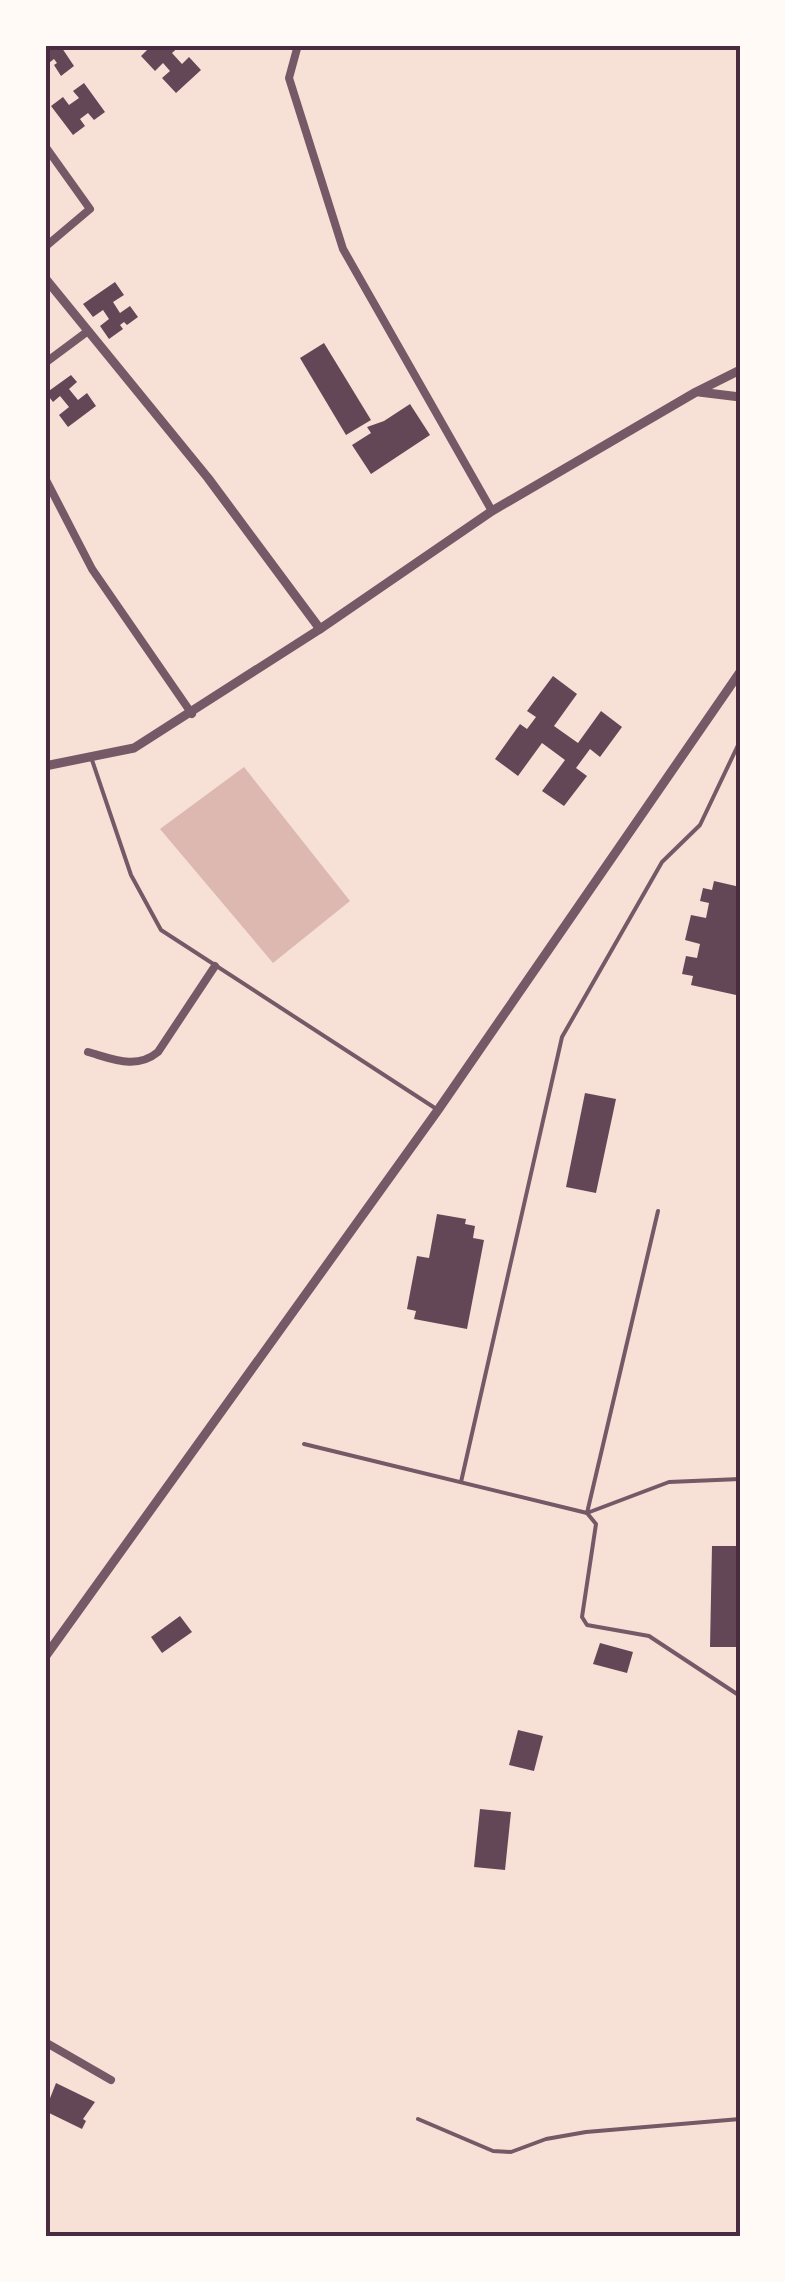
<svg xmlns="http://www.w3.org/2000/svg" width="785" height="2282" viewBox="0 0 785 2282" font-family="Poppins,sans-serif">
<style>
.water{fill:#dcb8b0}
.building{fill:#644757}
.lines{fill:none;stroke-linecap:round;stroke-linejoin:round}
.service{stroke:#755966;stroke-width:4}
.minor{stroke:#755966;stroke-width:8}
.tertiary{stroke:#755966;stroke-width:9}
.neatline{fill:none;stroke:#4a2c40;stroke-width:4}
</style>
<rect width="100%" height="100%" fill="#f7e1d7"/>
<path class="water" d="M244,767L350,901L273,963L160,829Z"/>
<g class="building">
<path d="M45,45H60L74,66L61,76L54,65L57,63L54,59L45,66L48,52Z"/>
<path d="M152,45H181L172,53L182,64L189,57L201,70L176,93L162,78L170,71L163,63L155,71L141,56Z"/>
<path d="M84,83L105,112L94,120L88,113L80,119L85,126L73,135L51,106L63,97L69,105L79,98L73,91Z"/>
<path d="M115,282L124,295L113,302L120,313L130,306L138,317L127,325L124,322L120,325L123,329L109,339L100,326L109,319L103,310L93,317L83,304Z"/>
<path d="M324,343L371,420L346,435L300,358Z"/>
<path d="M71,375L77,382L69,389L78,400L87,393L96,406L68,427L59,415L69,407L60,396L53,402L46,393Z"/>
<path d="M410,404L430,435L371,474L352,445L371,433L367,427L384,421Z"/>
<path d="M553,676L577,694L554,726L578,743L601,711L622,727L600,757L590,749L576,768L587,776L564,806L542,791L565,760L542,743L518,776L495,759L520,724L527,729L536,717L527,711Z"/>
<path d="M714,881L740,887V978L736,995L691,985L693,976L682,974L686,956L697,958L700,944L685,940L691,915L706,918L709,903L700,901L703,888L712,890Z"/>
<path d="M585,1093L616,1099L596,1193L566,1187Z"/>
<path d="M437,1214L466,1219L465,1224L475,1226L473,1238L484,1240L467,1329L414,1319L416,1311L407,1309L417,1256L429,1258Z"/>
<path d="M712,1546H740V1647H710Z"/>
<path d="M180,1616L192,1632L162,1653L151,1637Z"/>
<path d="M600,1643L633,1652L627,1673L593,1664Z"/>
<path d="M518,1730L543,1736L534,1771L509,1765Z"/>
<path d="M480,1809L511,1812L505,1870L474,1867Z"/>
<path d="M56,2083L95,2102L83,2119L86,2121L82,2129L45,2111Z"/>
</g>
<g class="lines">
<g class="service">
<path d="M92,760L131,875L161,930L438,1110"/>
<path d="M658,1211L587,1513L669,1482L740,1479"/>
<path d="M304,1444L587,1513L596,1524L582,1617L587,1625L649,1636L740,1696"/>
<path d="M461,1482L562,1037L662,862L700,825L740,741"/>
<path d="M418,2119L493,2151L511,2152L546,2139L586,2132L740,2119"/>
</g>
<g class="minor">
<path d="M298,45L289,78L343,249L492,511"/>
<path d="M45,146L90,209L45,247"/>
<path d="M45,363L88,331"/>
<path d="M45,478L92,569L192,714"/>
<path d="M88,1052C113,1059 136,1070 158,1052L215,966"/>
<path d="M45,2042L111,2080"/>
</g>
<g class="tertiary">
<path d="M45,278L208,478L320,629"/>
<path d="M699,392L740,397"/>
<path d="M45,766L134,748L320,629L492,511L696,392L740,370"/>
<path d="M45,1657L438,1110L740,672"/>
</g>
</g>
<rect width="785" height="2282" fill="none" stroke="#fffaf5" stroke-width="95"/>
<rect x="48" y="48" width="690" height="2186" class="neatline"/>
</svg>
